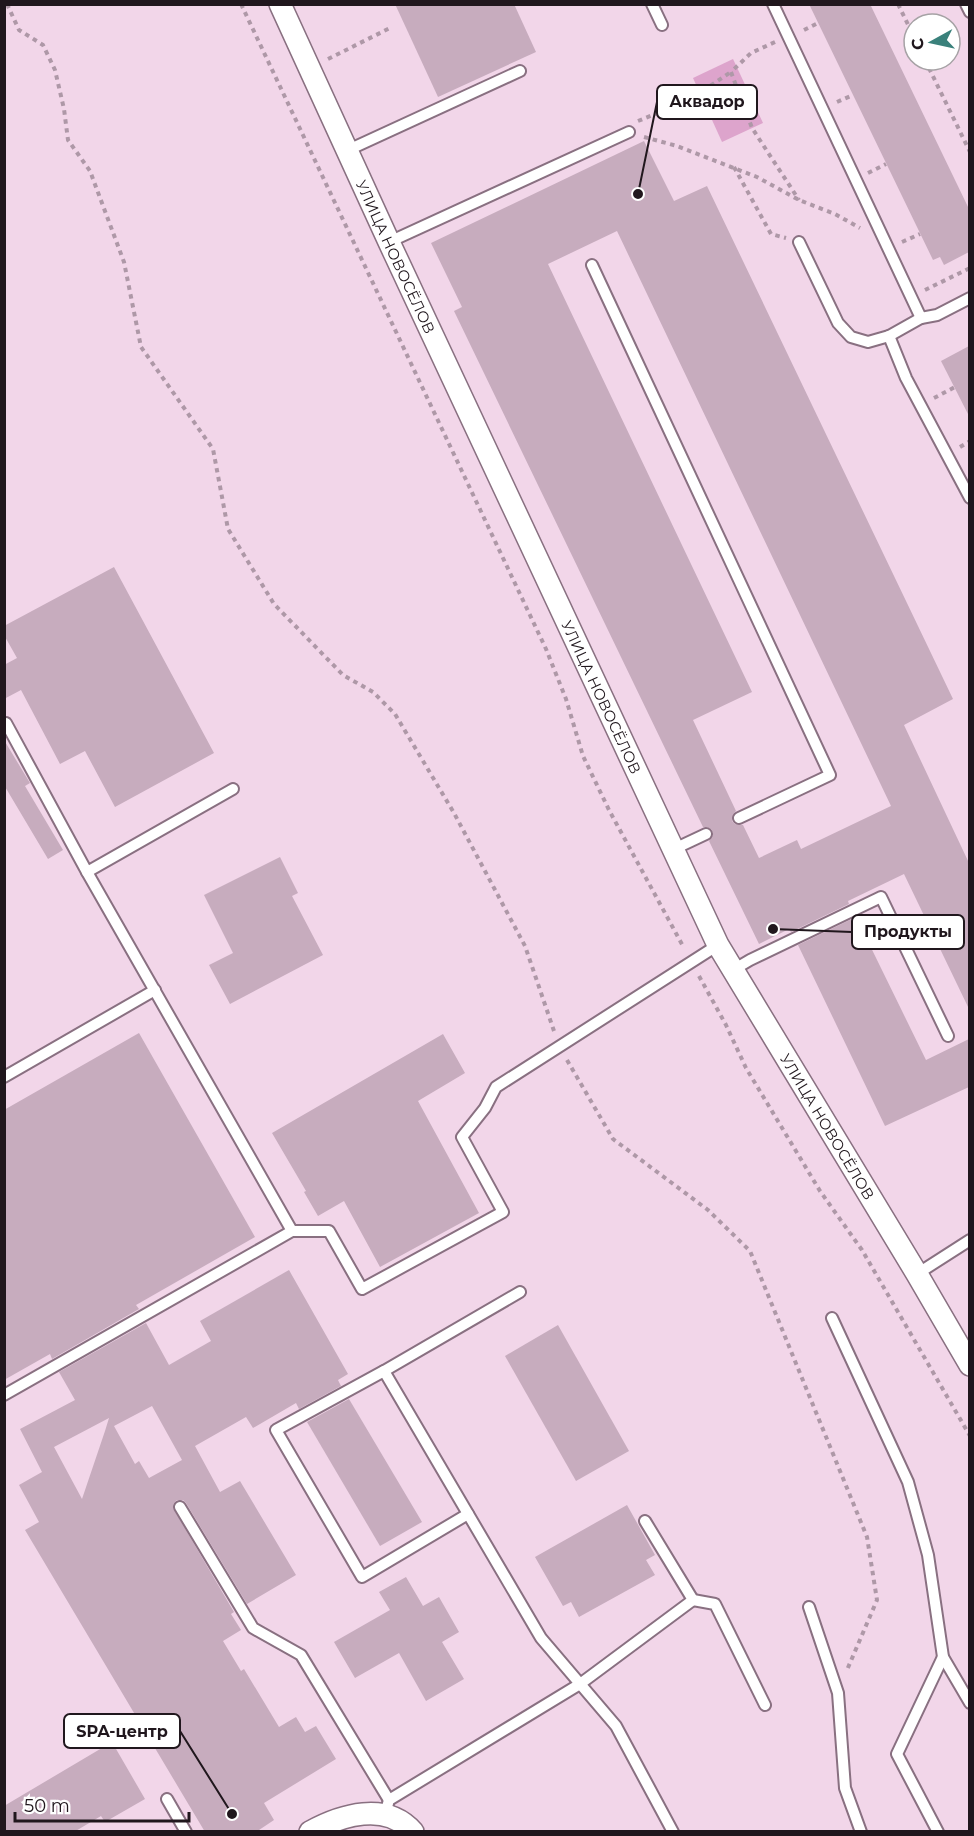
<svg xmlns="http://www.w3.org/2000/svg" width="974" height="1836" viewBox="0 0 974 1836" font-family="Montserrat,sans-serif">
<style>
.green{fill:#dda4cc}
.building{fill:#c7acbe;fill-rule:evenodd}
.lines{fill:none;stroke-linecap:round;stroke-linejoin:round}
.service-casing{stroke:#897081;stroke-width:14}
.minor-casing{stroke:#897081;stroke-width:24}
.path{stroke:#ae98a7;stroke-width:4;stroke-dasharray:4.5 4.5;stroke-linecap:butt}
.service{stroke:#fff;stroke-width:10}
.minor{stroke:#fff;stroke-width:21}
.labels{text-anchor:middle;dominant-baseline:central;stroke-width:6;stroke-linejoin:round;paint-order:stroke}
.street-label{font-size:15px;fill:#20171d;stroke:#fff}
.leader{fill:none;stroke:#20171d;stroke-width:2}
.callout-dot{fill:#20171d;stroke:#fff;stroke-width:2}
.callout{fill:#fff;stroke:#20171d;stroke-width:2}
.callout-label{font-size:16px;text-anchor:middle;font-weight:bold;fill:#20171d}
</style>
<rect width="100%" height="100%" fill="#f2d6e9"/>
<path class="green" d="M733,59L763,123L722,142L693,78Z"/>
<g class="building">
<path d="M395,4H514L536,52L438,97Z"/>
<path d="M809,4H870L969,209V252L944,265L940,257L933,260Z"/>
<path d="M644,141L674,201L707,186L953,699L904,725L969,863V1009L904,874L848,901L849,904L791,932L789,929L759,944L709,841L713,835L712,830L707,827H703L454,311L462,307L431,243ZM617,231L891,806L801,849L797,840L759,858L743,825L735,824L732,821L733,814L736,811L693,720L752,692L548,264Z"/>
<path d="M969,346V416L941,361Z"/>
<path d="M114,567L214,753L115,807L85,751L60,764L21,690L4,699V665L17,658L4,635V626Z"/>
<path d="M4,740L30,783L25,786L63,850L48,859L4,785Z"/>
<path d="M280,857L298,893L292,896L323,955L230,1004L209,965L233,953L204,895Z"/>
<path d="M856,917L926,1060L969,1039V1087L885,1126L798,945Z"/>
<path d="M139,1033L255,1237L136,1305L139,1309L52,1359L50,1354L4,1380V1110Z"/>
<path d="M443,1034L465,1073L418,1101L479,1213L380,1267L344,1201L318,1216L304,1192L306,1191L272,1133Z"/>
<path d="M289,1270L348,1374L338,1380L341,1386L299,1409L296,1403L253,1428L246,1417L195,1446L220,1492L240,1481L296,1575L247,1604L186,1503L183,1500H177L174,1503L173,1508L234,1612L231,1614L241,1630L223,1641L241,1671L244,1669L279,1727L296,1717L305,1732L316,1726L336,1759L264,1803L274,1820L256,1832H205L25,1530L39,1522L19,1485L42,1472L20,1429L75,1400L59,1372L146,1323L169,1365L211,1341L200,1321ZM152,1406L182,1460L149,1478L139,1461L135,1464L114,1426ZM109,1418L105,1431L82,1499L54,1447Z"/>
<path d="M558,1325L629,1451L576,1481L505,1356Z"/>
<path d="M349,1399L422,1522L380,1546L307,1422Z"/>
<path d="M627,1505L655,1555L646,1560L655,1575L579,1617L571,1602L563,1606L535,1557Z"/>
<path d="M406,1577L423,1606L439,1597L459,1632L442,1642L464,1679L426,1701L399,1653L355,1678L334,1642L390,1610L379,1592Z"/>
<path d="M112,1742L145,1799L105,1822L101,1816L74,1832H4V1806Z"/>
</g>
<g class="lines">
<g class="service-casing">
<g id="service">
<path d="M652,4L662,25"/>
<path d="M773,4L921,318L937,315L970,298"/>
<path d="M966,4L970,12"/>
<path d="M346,151L520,71"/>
<path d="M389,242L629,132"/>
<path d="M799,242L838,323L851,337L868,342L889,336L921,318"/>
<path d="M592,265L830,775L739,818"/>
<path d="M889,336L906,378L970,498"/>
<path d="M672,850L706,834"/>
<path d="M87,872L233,789"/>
<path d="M733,970L750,960L881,897L948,1036"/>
<path d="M4,1077L155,990"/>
<path d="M292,1231H329L362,1289L503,1212L462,1137L485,1108L496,1087L718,945"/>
<path d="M917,1274L970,1240"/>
<path d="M832,1318L908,1482L928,1555L943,1657L970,1703"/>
<path d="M384,1371L541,1638L616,1726L673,1832"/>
<path d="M4,1395L292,1231L87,872L6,723"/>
<path d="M180,1507L253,1628L301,1655L389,1800"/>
<path d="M468,1514L362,1577L276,1430L384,1371L520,1292"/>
<path d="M693,1600L715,1604L765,1705"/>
<path d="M809,1607L838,1693L845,1788L861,1832"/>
<path d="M167,1799L186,1832"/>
<path d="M385,1814L389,1800L580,1684L693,1600L645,1521"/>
<path d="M938,1832L897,1754L943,1657"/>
</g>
</g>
<g class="minor-casing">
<g id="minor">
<path id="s1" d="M280,4L389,242L718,945L917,1274L970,1365"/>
<path d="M310,1832C341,1815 386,1801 413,1832"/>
</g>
</g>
<g class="path">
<path d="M7,4L19,30L43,45L55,70L64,109L68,140L90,171L124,262L141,347L213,449L228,529L274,604L343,675L373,692L395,714L454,813L525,946L554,1031"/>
<path d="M241,4L546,649L566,699L583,756L609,810L684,948"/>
<path d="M898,4L914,37"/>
<path d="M804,30L818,23"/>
<path d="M775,42L751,53L731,72L752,128L799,200"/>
<path d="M328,59L390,28"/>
<path d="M925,60L970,152"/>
<path d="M837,102L853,95"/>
<path d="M638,121L689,100L731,72"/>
<path d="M644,137L677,146L757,177L799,200L835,214L860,228"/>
<path d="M734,167L771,234L786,238"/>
<path d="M868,173L886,164"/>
<path d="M902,242L920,234"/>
<path d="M925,290L970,268"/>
<path d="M934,398L955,387"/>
<path d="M960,447L970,441"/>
<path d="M699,976L726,1025L746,1068L820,1191L862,1250L970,1436"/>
<path d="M567,1060L613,1139L708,1210L750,1251L867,1537L877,1600L847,1670"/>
</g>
<use href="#service" class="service"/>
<use href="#minor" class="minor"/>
</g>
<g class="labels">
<g class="street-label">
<text stroke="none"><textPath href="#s1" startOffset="278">УЛИЦА НОВОСЁЛОВ</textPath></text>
<text stroke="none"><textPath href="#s1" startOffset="764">УЛИЦА НОВОСЁЛОВ</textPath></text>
<text stroke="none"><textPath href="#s1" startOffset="1250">УЛИЦА НОВОСЁЛОВ</textPath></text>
</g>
</g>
<path class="leader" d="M638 194L657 102M773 929L852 932M232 1814L180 1731"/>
<g class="callout-dot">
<circle cx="638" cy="194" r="6"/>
<circle cx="773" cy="929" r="6"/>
<circle cx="232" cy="1814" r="6"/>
</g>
<g class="callout">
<rect x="657" y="85" width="100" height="34" rx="6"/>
<rect x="852" y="915" width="112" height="34" rx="6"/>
<rect x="64" y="1714" width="116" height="34" rx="6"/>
</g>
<g class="callout-label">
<text x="707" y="107">Аквадор</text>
<text x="908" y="937">Продукты</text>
<text x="122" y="1737">SPA-центр</text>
</g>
<rect width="974" height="1836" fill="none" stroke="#20171d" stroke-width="12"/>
<g transform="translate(932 42) rotate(262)"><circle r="28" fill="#ffffff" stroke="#a6a2a5" stroke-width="1.5"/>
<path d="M0-4.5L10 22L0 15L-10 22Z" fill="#3a817b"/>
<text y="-9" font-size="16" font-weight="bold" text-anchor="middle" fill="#20171d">С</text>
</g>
<path d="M15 1812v9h174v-9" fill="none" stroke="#20171d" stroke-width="3"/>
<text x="24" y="1812" font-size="18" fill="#20171d" stroke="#ffffff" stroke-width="4.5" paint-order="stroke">50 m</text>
</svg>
